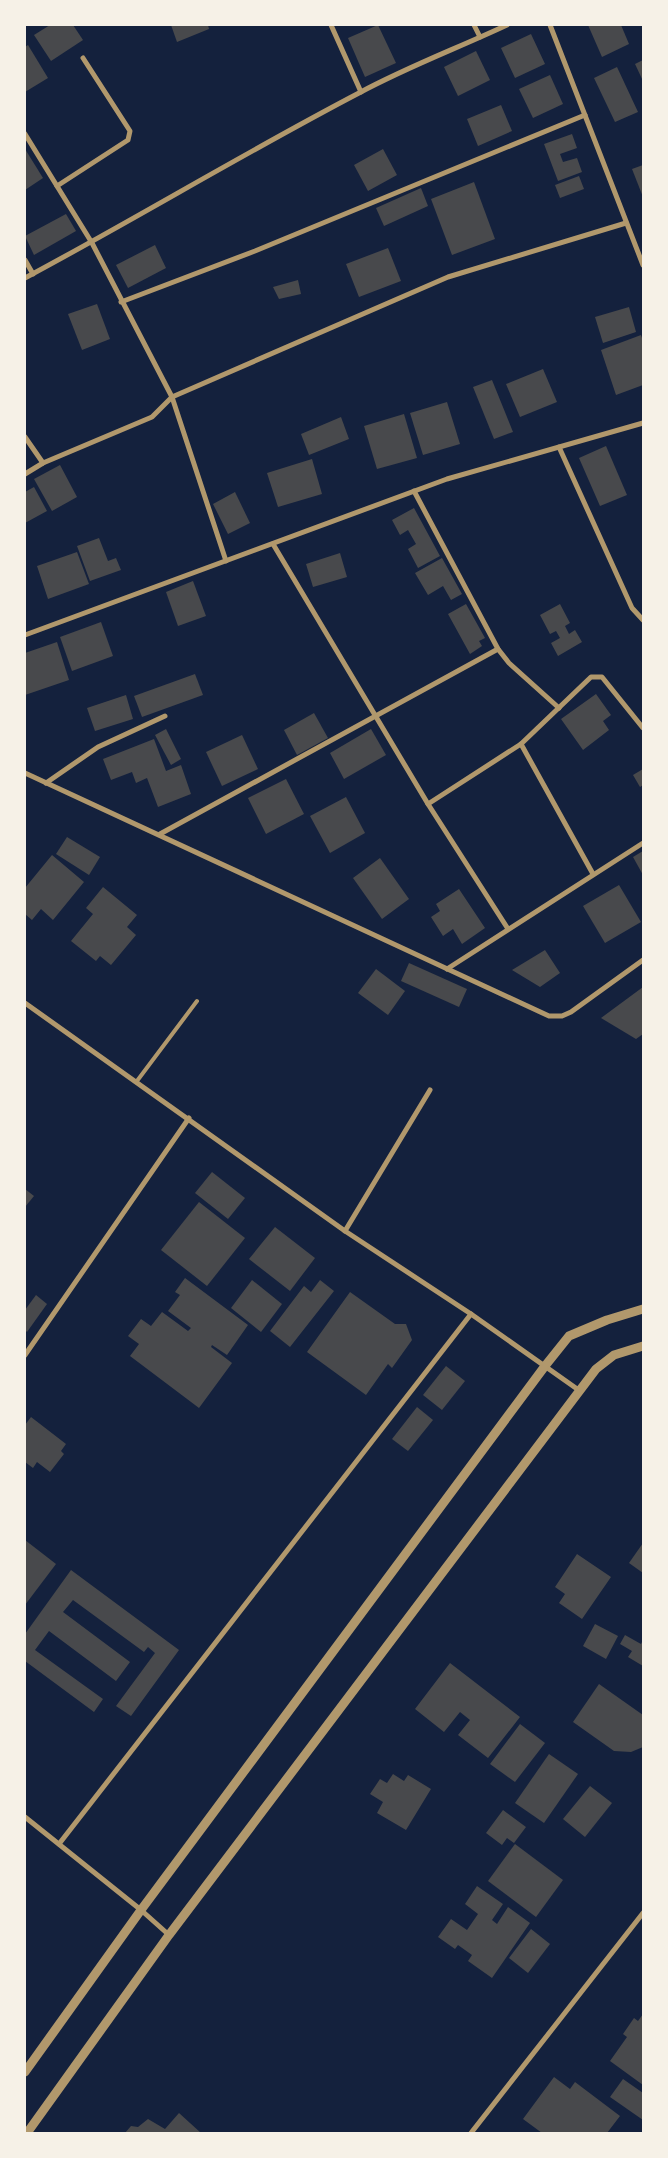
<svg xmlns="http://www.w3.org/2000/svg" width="668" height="2158" viewBox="0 0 668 2158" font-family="'Fira Sans Condensed',sans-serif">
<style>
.building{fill:#48494c}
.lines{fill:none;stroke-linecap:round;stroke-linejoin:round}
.service{stroke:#b1986c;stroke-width:4}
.minor{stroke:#b1986c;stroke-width:5}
.tertiary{stroke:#b1986c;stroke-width:9}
</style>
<rect width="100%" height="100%" fill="#14213d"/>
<g class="building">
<path d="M50,25H73L83,40L51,61L34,35Z"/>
<path d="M171,25H208L209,29L177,42Z"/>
<path d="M378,25L396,63L365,77L348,38Z"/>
<path d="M588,25H621L629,44L602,57Z"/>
<path d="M531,34L545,64L515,78L501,48Z"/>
<path d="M28,45L48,78L25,92V47Z"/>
<path d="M476,51L490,80L458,96L444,67Z"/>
<path d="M643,60V81L635,64Z"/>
<path d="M617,67L638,112L615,122L594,78Z"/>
<path d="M550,75L563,104L533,118L519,89Z"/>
<path d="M501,105L512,131L478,146L467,119Z"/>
<path d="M572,134L577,148L560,154L563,162L577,158L582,172L558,181L544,144Z"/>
<path d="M25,149L43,178L25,190Z"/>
<path d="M383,149L397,175L368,191L354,165Z"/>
<path d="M643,165V197L632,169Z"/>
<path d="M579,176L584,189L560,198L555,185Z"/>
<path d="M474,182L495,239L452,255L431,199Z"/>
<path d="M421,188L428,206L384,226L376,208Z"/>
<path d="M66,214L76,231L34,255L25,236Z"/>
<path d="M155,245L166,268L128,288L116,265Z"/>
<path d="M388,248L401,281L359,297L346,264Z"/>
<path d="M298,280L301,294L279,299L273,287Z"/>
<path d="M97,304L110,339L82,350L68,314Z"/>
<path d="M629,307L636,332L603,343L595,317Z"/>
<path d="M641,335L643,341V385L616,395L601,350Z"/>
<path d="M543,369L557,402L520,417L506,384Z"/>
<path d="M492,380L513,432L494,439L473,387Z"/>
<path d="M447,402L460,444L423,455L410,413Z"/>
<path d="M404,414L417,458L377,469L364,426Z"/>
<path d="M341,417L349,439L309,455L301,434Z"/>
<path d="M606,446L627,495L600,506L579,458Z"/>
<path d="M312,459L322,494L278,507L267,473Z"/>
<path d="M60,465L77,497L52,511L34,479Z"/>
<path d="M34,487L47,511L25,523V492Z"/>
<path d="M235,492L250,523L228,534L213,504Z"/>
<path d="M414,508L440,556L418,568L408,549L416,544L408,530L400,535L392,520Z"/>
<path d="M99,538L108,561L116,558L121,570L90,581L77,546Z"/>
<path d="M77,552L89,584L48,599L37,566Z"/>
<path d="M340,553L347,577L313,587L306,564Z"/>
<path d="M442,558L462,594L451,600L443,586L428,595L415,573Z"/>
<path d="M193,581L206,616L178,626L166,592Z"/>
<path d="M466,604L485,638L479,641L482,646L470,654L448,614Z"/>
<path d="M560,604L570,623L565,626L569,634L575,630L582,642L558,656L551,643L560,638L556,631L550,634L540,615Z"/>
<path d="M101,622L113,656L72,671L60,637Z"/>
<path d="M57,642L69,680L25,695V653Z"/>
<path d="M195,674L203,695L142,717L134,696Z"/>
<path d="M596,694L611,715L603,721L609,730L583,750L561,719Z"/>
<path d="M126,695L133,719L95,731L87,708Z"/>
<path d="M314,713L328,738L297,755L284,730Z"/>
<path d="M166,729L181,759L171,765L155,735Z"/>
<path d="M371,729L386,755L344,779L330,753Z"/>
<path d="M242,735L258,769L222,786L206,752Z"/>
<path d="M154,739L166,771L181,765L191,794L158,807L147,778L136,783L132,772L111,780L103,759Z"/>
<path d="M643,769V785L640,787L633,775Z"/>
<path d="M286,779L304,814L266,834L248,798Z"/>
<path d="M346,797L365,833L330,853L310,816Z"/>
<path d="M67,837L100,857L89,875L56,854Z"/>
<path d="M643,851V875L633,857Z"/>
<path d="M52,855L84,882L53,920L41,909L32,920L25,914V888Z"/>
<path d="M380,858L409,899L382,919L353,878Z"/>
<path d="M619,885L641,922L605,943L583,906Z"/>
<path d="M103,887L137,915L127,927L136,935L111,965L100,956L96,961L71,941L93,914L86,908Z"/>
<path d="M459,889L485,928L462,944L453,929L443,936L431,917L440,911L436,904Z"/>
<path d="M545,950L560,973L540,987L512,970Z"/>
<path d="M409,963L467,989L459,1007L401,981Z"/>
<path d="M376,969L405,991L388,1015L358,993Z"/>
<path d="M643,987V1034L636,1039L601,1018Z"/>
<path d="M212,1172L245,1198L228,1219L195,1193Z"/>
<path d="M25,1189L34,1196L25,1207Z"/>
<path d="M199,1202L245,1238L207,1286L161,1250Z"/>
<path d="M275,1227L315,1258L290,1291L249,1259Z"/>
<path d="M185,1278L248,1325L227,1355L212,1345L211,1347L232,1363L199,1408L130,1356L139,1344L128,1336L141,1319L151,1326L162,1312L188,1331L191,1328L168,1311L180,1295L175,1292Z"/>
<path d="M252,1280L282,1304L261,1332L231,1308Z"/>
<path d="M320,1280L334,1291L290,1347L270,1331L304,1286L311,1292Z"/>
<path d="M350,1292L395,1324H406L412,1340L392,1368L388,1364L366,1395L307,1352Z"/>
<path d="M36,1295L47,1304L27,1332L25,1330V1310Z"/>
<path d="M446,1366L465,1381L442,1410L423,1395Z"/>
<path d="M417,1407L433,1420L408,1451L392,1439Z"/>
<path d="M31,1417L66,1444L61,1451L64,1454L50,1472L37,1462L33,1468L25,1462V1425Z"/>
<path d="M25,1540L56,1564L25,1605Z"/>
<path d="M643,1543V1573L629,1563Z"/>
<path d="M577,1554L611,1577L582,1619L559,1603L565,1594L555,1587Z"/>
<path d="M71,1570L179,1650L131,1716L116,1706L155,1653L148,1647L144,1652L73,1600L63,1612L130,1662L116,1681L49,1631L35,1650L103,1699L94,1712L25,1661V1634Z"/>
<path d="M595,1624L618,1636L606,1659L583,1646Z"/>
<path d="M625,1635L641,1644L643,1640V1666L628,1657L632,1651L620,1644Z"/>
<path d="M450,1663L520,1717L488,1758L458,1735L470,1720L460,1712L444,1732L415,1709Z"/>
<path d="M599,1684L643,1715V1747L631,1752L614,1751L573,1722Z"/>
<path d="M520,1724L545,1743L515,1782L490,1764Z"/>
<path d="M549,1754L578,1774L544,1823L515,1803Z"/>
<path d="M393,1774L404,1781L408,1775L431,1789L406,1830L377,1813L383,1802L370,1794L380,1779L387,1783Z"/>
<path d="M590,1786L612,1803L585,1837L563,1819Z"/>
<path d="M503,1810L526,1827L514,1843L507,1838L502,1845L486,1833Z"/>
<path d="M515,1844L563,1880L536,1917L488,1881Z"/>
<path d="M477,1886L503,1904L492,1920L497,1924L508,1907L530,1923L492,1978L468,1961L472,1955L458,1945L455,1949L438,1937L451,1919L467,1930L478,1914L465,1904Z"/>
<path d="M531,1929L550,1944L528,1973L509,1958Z"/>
<path d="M643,2014V2085L610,2061L627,2037L623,2034L634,2018L638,2021Z"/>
<path d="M554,2077L570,2089L575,2082L620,2116L607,2133H542L523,2119Z"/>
<path d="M623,2079L643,2093V2120L610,2097Z"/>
<path d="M179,2113L201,2133H125L131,2126L138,2127L148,2119L165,2129Z"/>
</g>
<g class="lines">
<path class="service" d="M137,1081L197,1001"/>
<g class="minor">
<path d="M331,25L361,92"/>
<path d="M474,25L480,37"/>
<path d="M550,25L643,265"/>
<path d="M25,134L92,243L172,397L226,561"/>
<path d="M57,186L128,140L130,131L83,58"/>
<path d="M25,260L33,274"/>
<path d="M25,278C137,218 246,152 359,93C407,67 458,48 507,25"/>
<path d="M121,302L255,251L585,115"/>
<path d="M25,437L43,463"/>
<path d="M559,447L632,608L643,620"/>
<path d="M25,474L43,463L152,417L172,397L448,277L626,223"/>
<path d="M414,491L498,649L509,663L559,708"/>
<path d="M273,544L428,804L508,929"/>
<path d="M25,635L447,479L643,423"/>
<path d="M521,744L593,874"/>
<path d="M25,773L549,1016H562L571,1012L643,960"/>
<path d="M46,783L98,747L165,716"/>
<path d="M428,804L521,744L591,677H602L643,728"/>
<path d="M160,834L498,649"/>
<path d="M447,969L643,843"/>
<path d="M25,1003L345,1231L471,1314L580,1391"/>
<path d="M345,1231L430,1090"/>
<path d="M25,1355L189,1118"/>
<path d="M25,1817L141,1910L169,1935"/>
<path d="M59,1844L471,1314"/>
<path d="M471,2133L643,1913"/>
</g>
<g class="tertiary">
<path d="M25,2072L141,1910L545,1366L569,1336L607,1320L643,1309"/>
<path d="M27,2133L169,1935L596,1369L614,1355L643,1346"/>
</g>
</g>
<rect width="668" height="2158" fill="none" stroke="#f6f1e7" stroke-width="52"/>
</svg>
